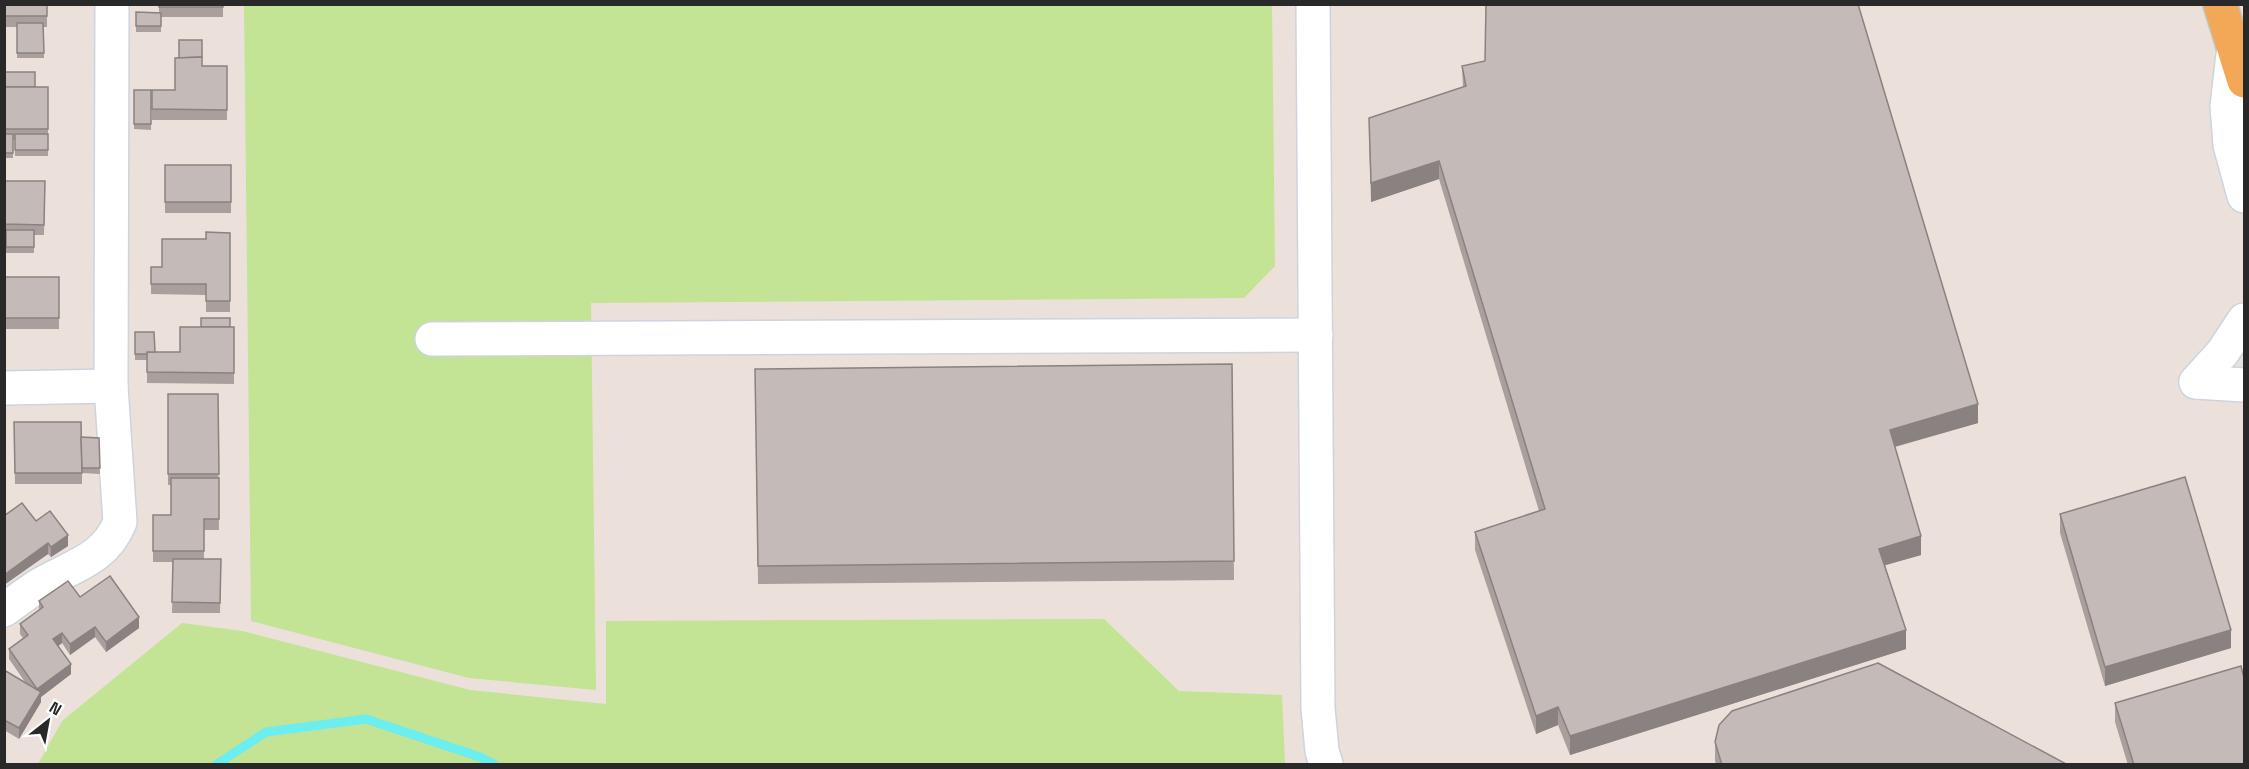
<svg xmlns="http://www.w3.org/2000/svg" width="2249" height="769" viewBox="0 0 2249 769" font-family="'Space Grotesk',sans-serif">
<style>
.green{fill:#c3e395}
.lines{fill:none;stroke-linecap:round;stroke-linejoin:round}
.stream{stroke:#6beef0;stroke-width:9}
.minor-casing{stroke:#ccd4de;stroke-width:36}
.major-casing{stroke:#c3c3c3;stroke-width:36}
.minor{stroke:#fff;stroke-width:33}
.major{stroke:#f3a858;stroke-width:33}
.wall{fill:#a9a09d}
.shaded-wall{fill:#898280}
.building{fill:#c4bab7;stroke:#898280;stroke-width:1.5}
</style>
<rect width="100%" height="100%" fill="#ece0da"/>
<g class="green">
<path d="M244,5H1272L1275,266L1244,298L591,303L596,690L469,678L251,621Z"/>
<path d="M1104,619L1179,691L1282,695L1285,764H38L62,721L182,623L242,631L470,690L606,704V621Z"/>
</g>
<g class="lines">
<path class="stream" d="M217,764L266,732L366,719L480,757L494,764"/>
<g class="minor-casing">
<g id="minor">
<path d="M1313,4L1318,708L1322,751L1326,764"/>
<path d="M2234,46L2227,106L2230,145L2244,196"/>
<path d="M432,339L1316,335"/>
<path d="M2196,382L2223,352L2244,320"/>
<path d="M2196,382L2244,385"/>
<path d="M4,388L111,386"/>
<path d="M4,610C17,601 29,591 43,583C75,565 105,559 120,522L111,386L112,4"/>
</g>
</g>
<g class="major-casing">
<path id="major" d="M2220,4L2244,81"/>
</g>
<use href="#minor" class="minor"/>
<use href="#major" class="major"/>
</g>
<g class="wall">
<path d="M4,4H47V27H43L44,58H17V27H4Z"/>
<path d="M159,4H223V17H161V32H136V12L159,13Z"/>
<path d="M179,58L202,66H227V120H152V90H175Z"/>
<path d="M1462,66L1978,423L1895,447L1921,555L1885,565L1906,649L1570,755L1558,725L1536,734L1475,550V532L1539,511L1439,179L1371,202L1369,137L1463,87Z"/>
<path d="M4,72L35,87H48V156H15V140H13V158H4Z"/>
<path d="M134,90H151V130L134,129Z"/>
<rect x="165" y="165" width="66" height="48"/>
<path d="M4,181H45L44,235H34V253H6V235H4Z"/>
<path d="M230,233V312H206V295L151,294V267H162L206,239Z"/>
<rect x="4" y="277" width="55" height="52"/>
<path d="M230,327H234V384L147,383V360H135V332L155,352H180Z"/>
<path d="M1232,364L1234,580L758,584L755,369Z"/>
<path d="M168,394H218L219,530H204V559H221L220,613H172L173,562H153V515H171V485H168Z"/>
<path d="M14,422L81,437L99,438L100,474L82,473V463V484H15Z"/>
<path d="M2060,514L2231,648L2105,686L2060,533Z"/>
<path d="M4,516L36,521L68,546L51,557L48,554L4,585Z"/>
<path d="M80,597L139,628L106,652L95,637L70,655L62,643L58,646L71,674L41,697V702L19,739L4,730V670L25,682L9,659V649L23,638L20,634V624L39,610V601Z"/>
<path d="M2115,703L2244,765H2128L2115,722Z"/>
<path d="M1715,742L2068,765H1716L1715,761Z"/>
</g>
<g class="shaded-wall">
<path d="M1439,161V179L1371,202V183Z"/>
<path d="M1978,404V423L1890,448V430Z"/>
<path d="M68,535V546L51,557V547Z"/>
<path d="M1921,536V555L1879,567V549Z"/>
<path d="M48,543V554L4,585V575Z"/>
<path d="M139,617V628L106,652V642Z"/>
<path d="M95,627V637L70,655V644Z"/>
<path d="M1906,630V649L1570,755V736Z"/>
<path d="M2231,630V648L2105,686V667Z"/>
<path d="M62,633V643L53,650V639Z"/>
<path d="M71,664V674L41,697V702L19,739V728L37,689Z"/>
<path d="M1558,707V725L1536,734V716Z"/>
</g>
<g class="building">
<rect x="4" y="4" width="43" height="12"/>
<rect x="159" y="4" width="64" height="3"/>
<path d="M1486,4H1858L1978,404L1890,430L1921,536L1879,549L1906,630L1570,736L1558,707L1536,716L1475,532L1545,509L1439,161L1371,183L1369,118L1466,86L1462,66L1485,61Z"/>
<path d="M136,12L161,13V26H136Z"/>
<path d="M17,23H43L44,53H17Z"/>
<path d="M179,40H202V57L179,58Z"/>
<path d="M202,57V66H227V110L152,109V90H175V58Z"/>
<rect x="4" y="72" width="31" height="15"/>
<rect x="4" y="87" width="44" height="42"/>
<rect x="134" y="90" width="17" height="34"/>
<rect x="4" y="134" width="9" height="19"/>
<rect x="15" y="134" width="33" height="16"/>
<rect x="165" y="165" width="66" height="37"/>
<path d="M4,181H45L44,225L4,224Z"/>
<rect x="6" y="230" width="28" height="17"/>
<path d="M206,232L230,233V301H206V284H151V267H162V239H206Z"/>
<rect x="4" y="277" width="55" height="41"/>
<rect x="201" y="318" width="29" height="9"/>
<path d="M180,327H234V373L147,372V352H180Z"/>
<path d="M135,332H154L155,352H147V354H135Z"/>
<path d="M1232,364L1234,561L758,566L755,369Z"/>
<path d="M168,394H218L219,474H168Z"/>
<path d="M14,422H81L82,473H15Z"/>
<path d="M81,437L99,438L100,468H82Z"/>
<path d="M2185,477L2231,630L2105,667L2060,514Z"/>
<path d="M171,478H219V519H204V551H153V515H171Z"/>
<path d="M22,503L36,521L50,511L68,535L51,547L48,543L4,575V516Z"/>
<path d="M173,559H221L220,603L172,602Z"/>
<path d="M110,576L139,617L106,642L95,627L70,644L62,633L53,639L71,664L37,689L9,649L28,635L20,624L43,607L39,601L68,581L80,597Z"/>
<path d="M1878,663L2068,765H1722L1715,742L1719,725L1732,711Z"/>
<path d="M2241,666L2244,678V765H2134L2115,703Z"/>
<path d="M4,670L41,692L19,728L4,720Z"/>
</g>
<rect width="2249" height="769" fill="none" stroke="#292929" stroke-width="12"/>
<g transform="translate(48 721) rotate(31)" stroke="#ffffff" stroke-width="4.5" paint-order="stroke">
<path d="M0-4.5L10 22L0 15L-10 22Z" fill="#292929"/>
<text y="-9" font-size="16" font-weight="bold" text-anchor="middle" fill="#292929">N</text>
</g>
</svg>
